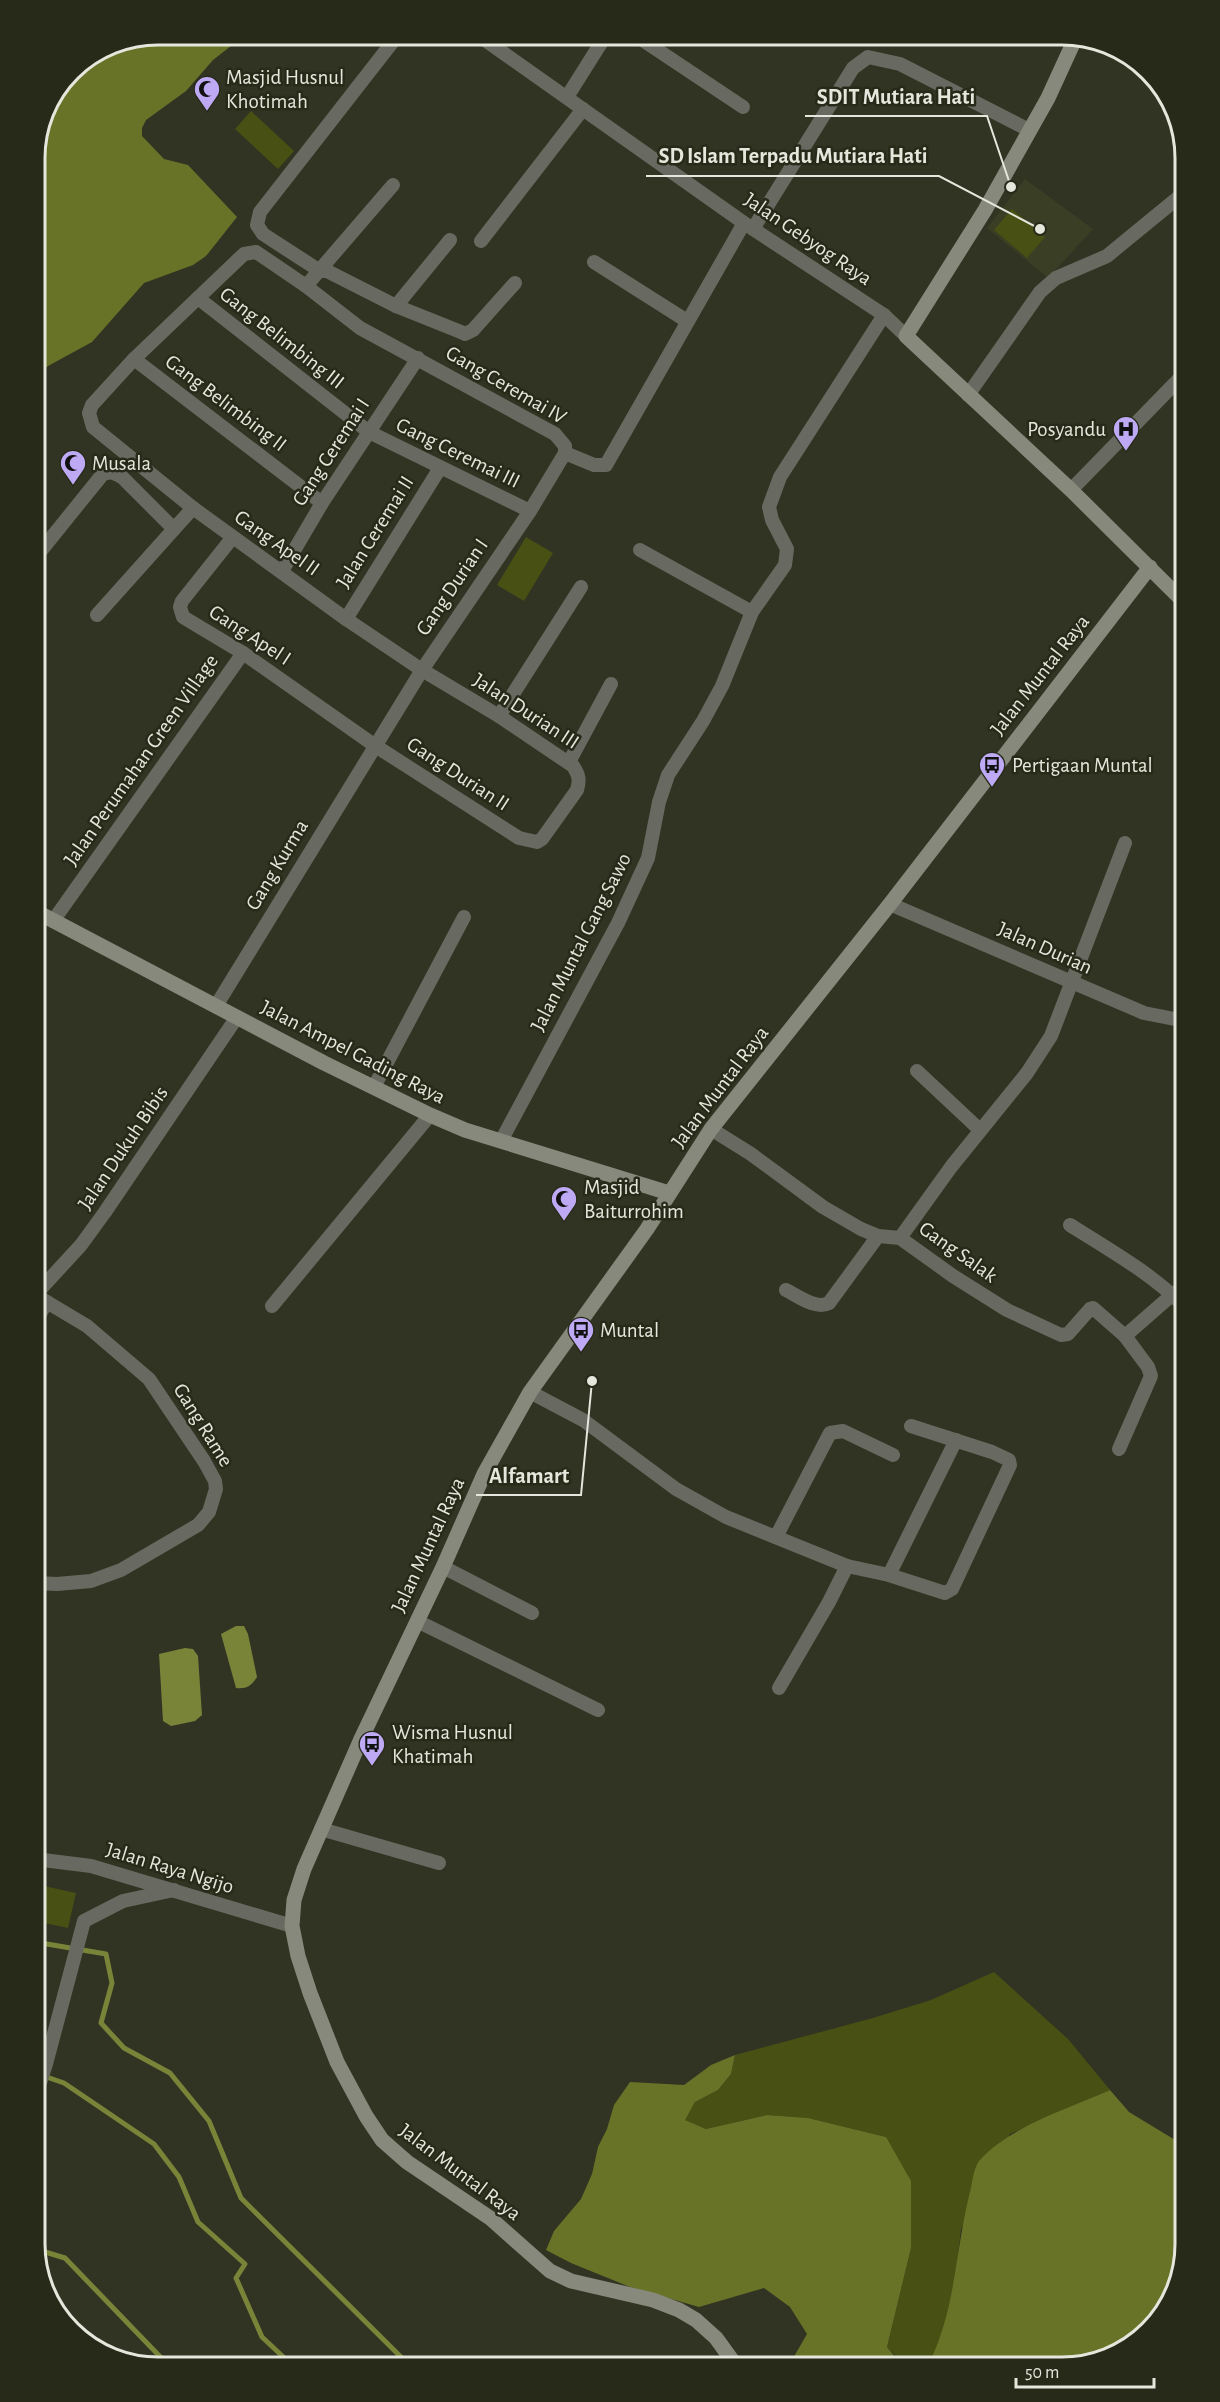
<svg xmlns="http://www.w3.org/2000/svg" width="1220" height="2402" viewBox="0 0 1220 2402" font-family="'Alegreya Sans',sans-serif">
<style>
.built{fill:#3a3e25}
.green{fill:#485014}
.forest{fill:#697327}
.water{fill:#798439}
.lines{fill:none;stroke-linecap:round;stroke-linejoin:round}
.stream{stroke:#798439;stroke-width:5}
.minor{stroke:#686a61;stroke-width:14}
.secondary{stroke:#86897b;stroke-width:15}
.labels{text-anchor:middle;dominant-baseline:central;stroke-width:5;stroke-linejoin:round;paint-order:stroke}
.poi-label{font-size:21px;fill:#e5e7dc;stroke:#272a18;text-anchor:start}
.street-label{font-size:21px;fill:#e5e7dc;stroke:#272a18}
.rim{fill:none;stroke:#e5e7dc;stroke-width:3}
.leader{fill:none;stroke:#e5e7dc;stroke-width:2}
.callout-dot{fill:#e5e7dc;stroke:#272a18;stroke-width:2}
.callout-label{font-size:22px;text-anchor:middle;font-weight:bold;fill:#e5e7dc;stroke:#272a18;stroke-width:5;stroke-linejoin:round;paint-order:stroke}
</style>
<rect width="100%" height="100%" fill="#313422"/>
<path class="built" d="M1025,179L1093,229L1048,278L987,228Z"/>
<g class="green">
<path d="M251,111L294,151L278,169L235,129Z"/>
<path d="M1012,209L1045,237L1027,258L994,230Z"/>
<path d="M526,537L553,553L524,601L497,585Z"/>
<path d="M35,1884L76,1893L68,1928L35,1921Z"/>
<path d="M994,1972L1068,2039L1110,2090L1010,2134L961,2229L956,2273L940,2345L927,2367C909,2367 898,2360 887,2347L911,2248L886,2137L808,2118L767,2115L706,2129L684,2120L695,2102L718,2090L731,2074L735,2055L873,2018L931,2000Z"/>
</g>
<g class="forest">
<path d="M158,35H245L213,60L186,91L146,120L142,128V136L164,159L188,165L237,217L206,256L193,265L144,283L92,342L48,366L35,377V150L47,104L71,70L111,44Z"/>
<path d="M735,2055L731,2074L718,2090L695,2102L685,2120L706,2129L767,2115L808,2118L886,2137L911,2181V2248L887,2347L896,2358L913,2367H788L807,2334L790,2307L764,2288L699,2307L630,2287L571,2263L546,2250L554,2231L581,2199L592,2174L598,2147L607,2129L614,2105L630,2082L684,2085L711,2065Z"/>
<path d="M1110,2090L1129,2112L1185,2146V2244L1164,2313L1109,2358L1062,2367H927C955,2315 955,2253 969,2196C972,2186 973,2169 979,2161C1010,2126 1068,2109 1110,2090Z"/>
</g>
<g class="water">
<path d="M236,1626H244L248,1634L257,1677C251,1686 247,1689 236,1688L221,1634Z"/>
<path d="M185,1648L193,1649L198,1656L202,1715L195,1721L171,1726L163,1721L159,1654Z"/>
</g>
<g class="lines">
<g class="stream">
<path d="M35,1942L106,1954L112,1983L101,2023L124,2048L170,2073L209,2121L241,2198L411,2367"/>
<path d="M35,2073L64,2083L154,2144L179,2177L198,2222L245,2264L236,2278L262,2337L294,2367"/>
<path d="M35,2249L65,2258L170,2367"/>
</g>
<g class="minor">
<path d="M398,35L260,212L257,225L263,234L320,271H327L396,306L461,332L465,334L473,330L515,283"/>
<path d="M478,35L744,223L884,315L906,336"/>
<path d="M635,35L743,107"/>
<path d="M567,97L606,35"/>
<path d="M753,229L853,68L868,57L900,64L1029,130"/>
<path d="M481,241L583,109"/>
<path d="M594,262L687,321"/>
<path d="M306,286L393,185"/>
<path d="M198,298L369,432L530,511"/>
<path d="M396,306L450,240"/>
<path d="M134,359L322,503"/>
<path d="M968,395L1040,292L1056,278L1107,256L1185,192"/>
<path d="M565,453L594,465H606L744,223"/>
<path d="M1071,490L1185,373"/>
<path d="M193,508L93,427L89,413L92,405L134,359L244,254L256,252L306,286L360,328L555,434L565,446V453"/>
<path d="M640,550L752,612"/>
<path d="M35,558L102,475C110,470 114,473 122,477L174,529L193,508L346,619L422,670L499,716L573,766C579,775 580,780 577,790L542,839L537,842L519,838L374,745L243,653L183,617L180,607L182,601L233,537"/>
<path d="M282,571L322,503L418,358"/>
<path d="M97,615L174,529"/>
<path d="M346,619L440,468"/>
<path d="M499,716L581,587"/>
<path d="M569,762L611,684"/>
<path d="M890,904L1144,1013L1185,1021"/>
<path d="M53,921L243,653"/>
<path d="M216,1006L422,670L530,511L565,453"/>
<path d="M917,1071L980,1130"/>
<path d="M374,1087L464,917"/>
<path d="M711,1129L751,1154L823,1207L861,1229L878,1236L900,1238L953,1276L1007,1310L1061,1335L1068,1334L1090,1309L1093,1308L1125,1336L1173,1294L1185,1287"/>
<path d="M501,1141L618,923L648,858L659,802L668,775L703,721L722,686L752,612L785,565L787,549L772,520L769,507L780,477L884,315"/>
<path d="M1070,1225C1110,1250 1152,1274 1185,1307"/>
<path d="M900,1238L951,1167L1027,1073L1051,1036L1125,843"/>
<path d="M786,1290C798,1296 816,1310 829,1303L878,1236"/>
<path d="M35,1295L81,1245L105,1212L237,1017"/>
<path d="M272,1306L430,1115"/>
<path d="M35,1322L47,1302"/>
<path d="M530,1392L583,1420L676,1489L726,1517L847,1566L889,1575L945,1593L952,1589L1010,1465L1009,1460L992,1452L911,1426"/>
<path d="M1119,1449L1151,1376L1148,1367L1125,1336"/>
<path d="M776,1537L830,1433L843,1431L893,1455"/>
<path d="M443,1567L532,1613"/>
<path d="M889,1575L956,1440"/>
<path d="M35,1583L57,1584L91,1581L121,1570L198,1525L209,1512L216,1489L215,1481L204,1461L149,1379L87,1326L35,1295"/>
<path d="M417,1621L598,1710"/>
<path d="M779,1688L829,1602L847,1566"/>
<path d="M321,1829L439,1863"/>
<path d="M35,1859L91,1866L292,1926"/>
<path d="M35,2098L46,2064L84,1921L123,1901L174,1890"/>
</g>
<g class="secondary">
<path d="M1076,37L1048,98L985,210L906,336L1071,490L1185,603"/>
<path d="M35,911L324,1063L430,1115L465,1130L669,1193"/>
<path d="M737,2367L716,2338L696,2320L679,2310L653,2300L571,2281L550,2271L490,2218L407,2162L382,2140L366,2116L337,2062L310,1993L298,1956L292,1926L294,1900L304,1869L361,1739L443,1567L484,1474L530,1392L647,1229L711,1129L890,904L1150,567"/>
</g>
</g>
<defs>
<g id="mosque-pin" transform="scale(1.35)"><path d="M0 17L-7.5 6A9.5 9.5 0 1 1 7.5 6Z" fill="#bea9f5" stroke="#272a18"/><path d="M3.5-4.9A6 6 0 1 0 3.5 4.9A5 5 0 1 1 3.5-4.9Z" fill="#111"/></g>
<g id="hospital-pin" transform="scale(1.35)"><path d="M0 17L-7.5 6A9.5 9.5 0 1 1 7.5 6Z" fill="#bea9f5" stroke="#272a18"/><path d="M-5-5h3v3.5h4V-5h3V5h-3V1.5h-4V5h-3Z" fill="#111"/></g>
<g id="bus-pin" transform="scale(1.35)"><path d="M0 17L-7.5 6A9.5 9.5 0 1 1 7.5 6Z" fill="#bea9f5" stroke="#272a18"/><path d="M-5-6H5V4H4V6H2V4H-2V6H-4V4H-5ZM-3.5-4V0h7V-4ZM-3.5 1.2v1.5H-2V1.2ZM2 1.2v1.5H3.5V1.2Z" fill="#111"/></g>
</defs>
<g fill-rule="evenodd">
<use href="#mosque-pin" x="207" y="89"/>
<use href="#hospital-pin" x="1126" y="429"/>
<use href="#mosque-pin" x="73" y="463"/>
<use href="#bus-pin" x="992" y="765"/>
<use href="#mosque-pin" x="564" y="1199"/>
<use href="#bus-pin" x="581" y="1330"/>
<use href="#bus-pin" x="372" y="1744"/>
</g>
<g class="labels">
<g class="poi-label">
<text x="226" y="77">Masjid Husnul<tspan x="226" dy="24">Khotimah</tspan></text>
<text x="1106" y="429" text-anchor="end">Posyandu</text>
<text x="92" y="463">Musala</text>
<text x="1012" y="765">Pertigaan Muntal</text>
<text x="584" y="1187">Masjid<tspan x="584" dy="24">Baiturrohim</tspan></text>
<text x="600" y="1330">Muntal</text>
<text x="392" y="1732">Wisma Husnul<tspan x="392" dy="24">Khatimah</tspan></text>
</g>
<g class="street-label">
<text transform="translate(808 239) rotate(34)">Jalan Gebyog Raya</text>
<text transform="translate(282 338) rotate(38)">Gang Belimbing III</text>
<text transform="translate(506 385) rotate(30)">Gang Ceremai IV</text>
<text transform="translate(226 403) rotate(37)">Gang Belimbing II</text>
<text transform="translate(331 452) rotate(-57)">Gang Ceremai I</text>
<text transform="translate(458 453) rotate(26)">Gang Ceremai III</text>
<text transform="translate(375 532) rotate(-58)">Jalan Ceremai II</text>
<text transform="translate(277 543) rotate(35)">Gang Apel II</text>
<text transform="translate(452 587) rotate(-56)">Gang Durian I</text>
<text transform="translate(250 635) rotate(33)">Gang Apel I</text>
<text transform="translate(1040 675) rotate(-52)">Jalan Muntal Raya</text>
<text transform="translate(526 711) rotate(33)">Jalan Durian III</text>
<text transform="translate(141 760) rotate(-55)">Jalan Perumahan Green Village</text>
<text transform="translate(458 774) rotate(33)">Gang Durian II</text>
<text transform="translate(277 865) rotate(-59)">Gang Kurma</text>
<text transform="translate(581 942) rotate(-63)">Jalan Muntal Gang Sawo</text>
<text transform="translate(1045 948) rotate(24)">Jalan Durian</text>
<text transform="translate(353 1052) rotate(27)">Jalan Ampel Gading Raya</text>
<text transform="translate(720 1087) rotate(-53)">Jalan Muntal Raya</text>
<text transform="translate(123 1148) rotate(-56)">Jalan Dukuh Bibis</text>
<text transform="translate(958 1252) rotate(35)">Gang Salak</text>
<text transform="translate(203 1425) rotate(58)">Gang Rame</text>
<text transform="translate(428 1545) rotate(-65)">Jalan Muntal Raya</text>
<text transform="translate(170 1868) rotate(17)">Jalan Raya Ngijo</text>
<text transform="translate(460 2172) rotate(37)">Jalan Muntal Raya</text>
</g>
</g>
<path d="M0 0H1220V2402H0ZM158 45H1062A113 113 0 0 1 1175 158V2244A113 113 0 0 1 1062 2357H158A113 113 0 0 1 45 2244V158A113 113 0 0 1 158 45Z" fill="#272a18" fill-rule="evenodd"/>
<path class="rim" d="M158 45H1062A113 113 0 0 1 1175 158V2244A113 113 0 0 1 1062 2357H158A113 113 0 0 1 45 2244V158A113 113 0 0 1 158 45Z"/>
<path class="leader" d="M1011 187L987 116H805M1040 229L939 176H646M592 1381L581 1495H476"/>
<g class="callout-dot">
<circle cx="1011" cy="187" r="6"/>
<circle cx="1040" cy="229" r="6"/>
<circle cx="592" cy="1381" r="6"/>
</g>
<g class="callout-label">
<text x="896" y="104">SDIT Mutiara Hati</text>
<text x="793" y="163">SD Islam Terpadu Mutiara Hati</text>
<text x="529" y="1483">Alfamart</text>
</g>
<path d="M1016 2378v9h138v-9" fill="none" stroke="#e5e7dc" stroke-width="3"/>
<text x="1025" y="2378" font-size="18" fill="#e5e7dc" stroke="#272a18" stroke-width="4.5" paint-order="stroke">50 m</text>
</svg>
